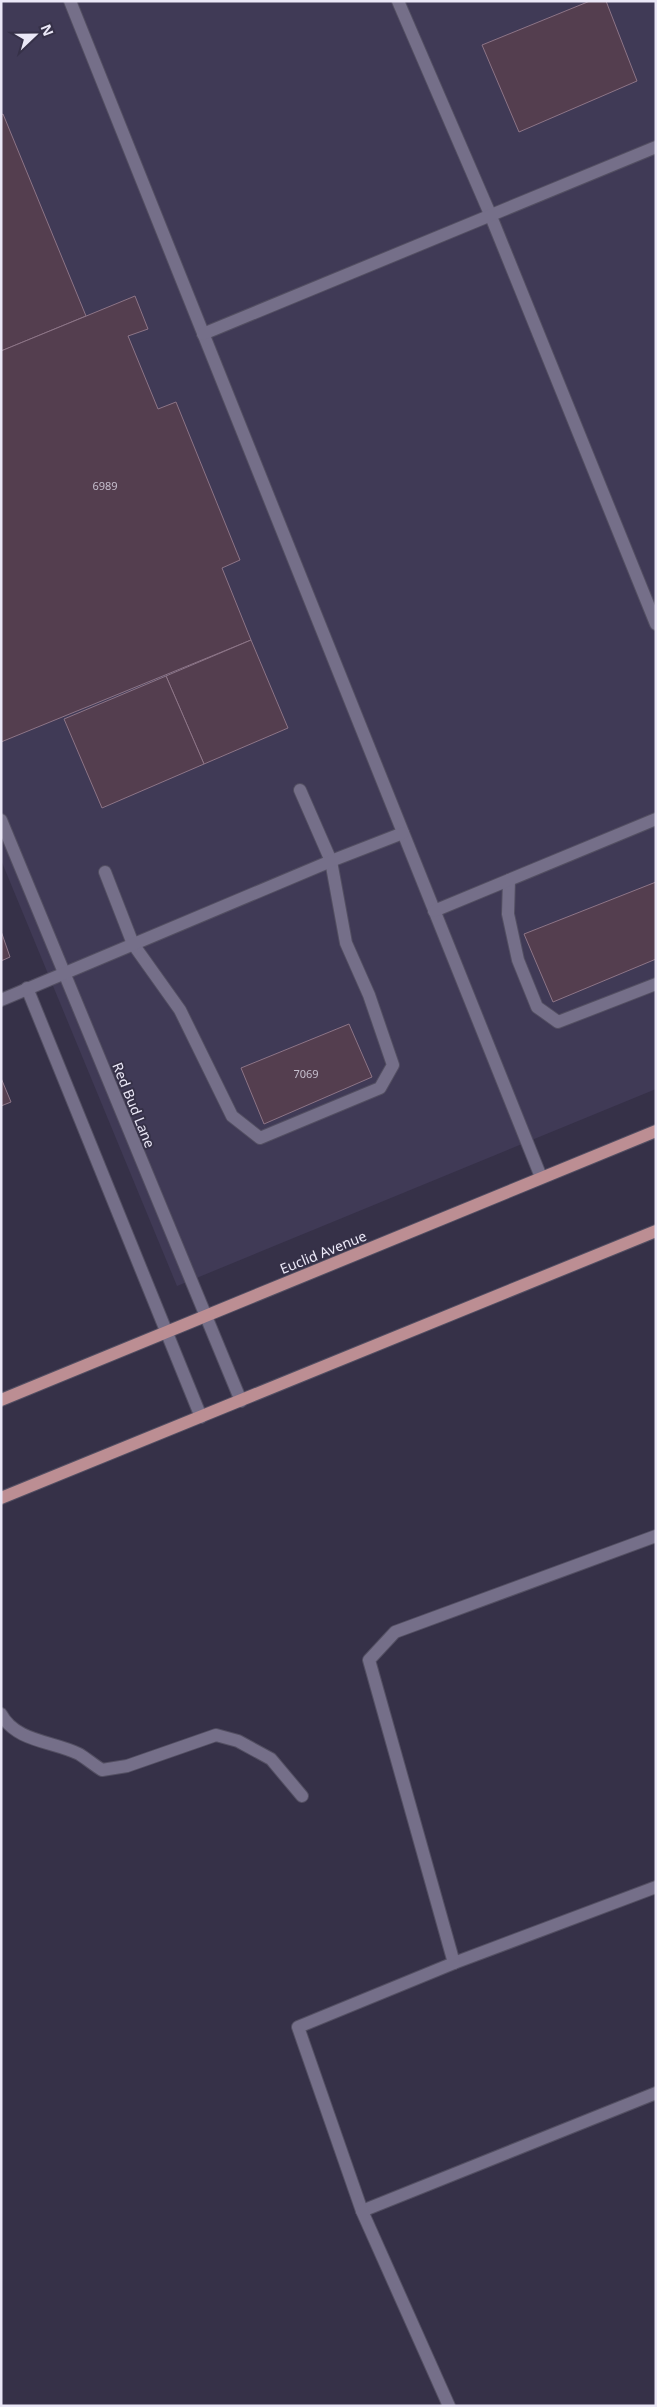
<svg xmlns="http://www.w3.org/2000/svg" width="657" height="2407" viewBox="0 0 657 2407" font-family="'Noto Sans',sans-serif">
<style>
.built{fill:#403a56}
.building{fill:#543e4f;stroke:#8d7587}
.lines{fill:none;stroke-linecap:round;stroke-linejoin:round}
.minor-casing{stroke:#534f62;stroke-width:14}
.major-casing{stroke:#534f62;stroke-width:14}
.minor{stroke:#756f89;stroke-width:12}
.major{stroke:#bc8e93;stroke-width:12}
.labels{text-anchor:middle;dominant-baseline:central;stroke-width:4;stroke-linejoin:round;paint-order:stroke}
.number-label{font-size:11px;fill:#c5becd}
.street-label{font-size:14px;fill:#ebe8f7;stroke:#363148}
</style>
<rect width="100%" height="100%" fill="#363148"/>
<path class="built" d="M1,1H656V1089L177,1286L1,860Z"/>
<g class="building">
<path d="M590,1H606L637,81L519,132L482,45Z"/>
<path d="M3,114L86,316L1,351V115Z"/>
<path d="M135,296L148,329L128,336L158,409L176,402L240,560L222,568L251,640L1,742V351Z"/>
<path d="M251,640L288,728L204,764L166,676Z"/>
<path d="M166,676L204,764L102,808L64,719Z"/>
<path d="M656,882V959L553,1002L524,934Z"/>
<path d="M1,931L10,957L1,961Z"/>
<path d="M349,1024L372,1077L264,1124L241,1068Z"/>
<path d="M1,1078L11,1102L1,1106Z"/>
</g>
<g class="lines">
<g class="minor-casing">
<g id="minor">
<path d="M70,1L541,1177"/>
<path d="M398,1L490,214L656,624"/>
<path d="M203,334L656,147"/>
<path d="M1,820L241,1401"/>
<path d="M105,872L133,944L180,1010L232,1116L260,1138L380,1088L393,1065L369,995L346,943L331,861L300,790"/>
<path d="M509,880L508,914L518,960L537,1007L558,1022L656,984"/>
<path d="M434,911L656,819"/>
<path d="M27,988L201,1417"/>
<path d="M1,1000L331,861L403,833"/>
<path d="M1,1714C16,1742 53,1741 79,1754C87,1759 94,1765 102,1770L127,1766L216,1735L238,1741L271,1759L302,1796"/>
<path d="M454,1963L656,1887"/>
<path d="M362,2211L656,2093"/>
<path d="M449,2406L362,2211L298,2027L454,1963L369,1660L395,1632L656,1536"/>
</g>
</g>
<g class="major-casing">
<g id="major">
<path d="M1,1400L656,1131"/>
<path d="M1,1498L656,1231"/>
</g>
</g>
<use href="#minor" class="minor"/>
<use href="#major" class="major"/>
</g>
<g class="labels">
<g class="number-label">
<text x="105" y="485">6989</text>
<text x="306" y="1073">7069</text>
</g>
<g class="street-label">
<text transform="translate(134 1105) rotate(68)">Red Bud Lane</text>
<text transform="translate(323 1252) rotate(-22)">Euclid Avenue</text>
</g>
</g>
<rect width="657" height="2407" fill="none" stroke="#ebe8f7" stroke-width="5"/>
<g transform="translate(35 35) rotate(68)" stroke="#363148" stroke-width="4" paint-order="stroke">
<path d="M0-4L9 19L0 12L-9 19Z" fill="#ebe8f7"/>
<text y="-8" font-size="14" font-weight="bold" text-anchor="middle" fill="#ebe8f7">N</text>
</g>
</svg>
